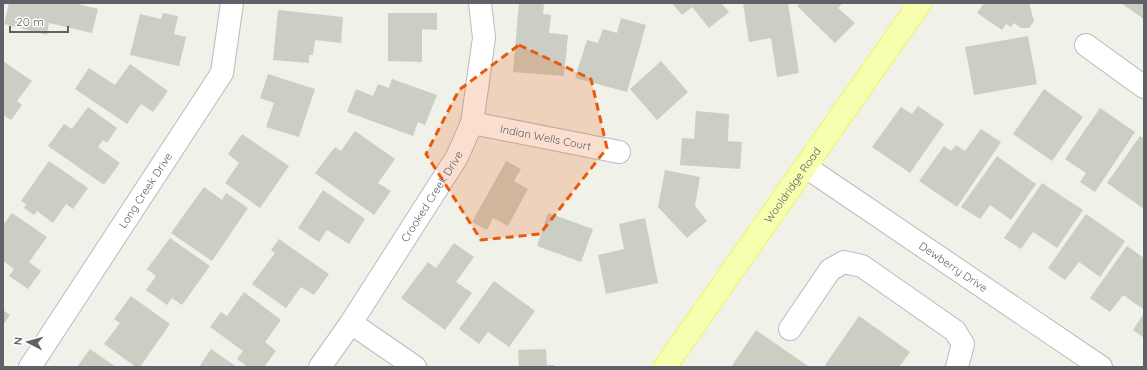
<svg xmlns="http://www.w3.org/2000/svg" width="1147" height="370" viewBox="0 0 1147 370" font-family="Quicksand,sans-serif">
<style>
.building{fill:#cccdc3}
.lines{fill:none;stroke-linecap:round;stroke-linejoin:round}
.minor-casing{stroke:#babac1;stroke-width:24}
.major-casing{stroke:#f4f55c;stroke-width:24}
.minor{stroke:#fff;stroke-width:22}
.major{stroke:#f5ffaf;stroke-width:22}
.marked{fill:#e8590c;fill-opacity:0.2;stroke:#e8590c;stroke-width:3;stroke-dasharray:8 5;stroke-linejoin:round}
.labels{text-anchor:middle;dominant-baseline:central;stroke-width:3;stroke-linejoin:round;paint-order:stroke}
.street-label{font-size:11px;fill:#5f6068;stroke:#fff}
</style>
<rect width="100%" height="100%" fill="#f0f1e8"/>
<g class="building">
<path d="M9,3H74L98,9L92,33L49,23L47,35L4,24Z"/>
<path d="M519,3H544L543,14L551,15L549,33L568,35L564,76L513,72Z"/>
<path d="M672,3H721L729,12L709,28L692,7L682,15Z"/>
<path d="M743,3H788L799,73L777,77L771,38L749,42Z"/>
<path d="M801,3H843L838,8L855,23L835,43L797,6Z"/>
<path d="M984,3H1029L1034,21L1029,28H1021L1014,23L1011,27L1006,24L1002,30L977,13Z"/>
<path d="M1121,3H1144V19Z"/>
<path d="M278,10L343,17L341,43L315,40L313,55H309V63L273,60Z"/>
<path d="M163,13L178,16L174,34L186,37L179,66L130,55L140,14L161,19Z"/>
<path d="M388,13H437V30L422,29V62L388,61Z"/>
<path d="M621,18L646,25L627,92L575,78L587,40L598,43L603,29L617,33Z"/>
<path d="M1028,36L1037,84L974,95L965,47Z"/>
<path d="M3,61L32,81L17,101L22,105L11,120L3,115Z"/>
<path d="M661,61L688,92L657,120L630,89Z"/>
<path d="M130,64L168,91L153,112L141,104L127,124L75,89L89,68L115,85Z"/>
<path d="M268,74L315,89L299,137L266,127L274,103L260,98Z"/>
<path d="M392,79L437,95L425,125L418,122L413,136L347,112L356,89L373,96L378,84L389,88Z"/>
<path d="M1044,89L1083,117L1052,161L1013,134Z"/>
<path d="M918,106L944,124L910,173L872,147L901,107L912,114Z"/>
<path d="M88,107L117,128L107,143L103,140L98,147L120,163L104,185L48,146L64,124L72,129Z"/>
<path d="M1100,108L1135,132L1095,192L1080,182L1086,173L1065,159Z"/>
<path d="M696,111L729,114L728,141L742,142L740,169L680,165L682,138L694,139Z"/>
<path d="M981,129L1001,142L957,207L919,181L944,146L951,151L956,145L965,151Z"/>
<path d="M355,131L395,159L378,183L391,191L374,215L315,173L335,147L341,151Z"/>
<path d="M242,134L289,166L260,208L225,183L239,163L228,154Z"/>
<path d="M1140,136L1144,138V209L1107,183Z"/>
<path d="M997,156L1036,184L1011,220L990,205L980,219L961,207Z"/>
<path d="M49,161L88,188L73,209L66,204L53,223L37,211L34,215L24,208L26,204L21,201Z"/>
<path d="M506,161L521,169L514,181L528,189L508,226L493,218L487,230L472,222Z"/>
<path d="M665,170L700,177L695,206L707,221L687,238L658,207Z"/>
<path d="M1042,183L1083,210L1057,248L1033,232L1021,249L1004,238Z"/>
<path d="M204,187L222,200L226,193L248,208L212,261L171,233Z"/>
<path d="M323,190L365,219L349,244L327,230L319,242L298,228Z"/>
<path d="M12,213L47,237L29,262L41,271L28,289L9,276L14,269L3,261V225Z"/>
<path d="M548,213L593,229L581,262L537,246Z"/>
<path d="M1086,214L1125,241L1100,277L1079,262L1065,280L1048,268Z"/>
<path d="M645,218L658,283L606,294L598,255L624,249L619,224Z"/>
<path d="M170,238L210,266L182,305L172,298L167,305L146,290L156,276L147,269Z"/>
<path d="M279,239L329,274L314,295L301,287L286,308L252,284L275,253L271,250Z"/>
<path d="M454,243L474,257L456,282L472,293L445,330L401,298L428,262L436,268Z"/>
<path d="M1127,246L1144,258V308L1143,309L1123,295L1110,312L1090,298Z"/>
<path d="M494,281L535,311L509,347L488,332L479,344L459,329Z"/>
<path d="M244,292L281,320L265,342L276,351L264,367H248L237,359L243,351L210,327L221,312L227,316Z"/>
<path d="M131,296L170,324L140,367H136L104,344L120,323L114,319Z"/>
<path d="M3,310L10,315L3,325Z"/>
<path d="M1144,313V338L1133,330Z"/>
<path d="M859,316L910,352L899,367H828L825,365Z"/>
<path d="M756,330L808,366L807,367H731Z"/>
<path d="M90,349L116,367H77Z"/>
<path d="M211,349L237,367H199Z"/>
<path d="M546,349L547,365H554V367H519L518,350Z"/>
</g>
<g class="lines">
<g class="minor-casing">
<g id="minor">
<path d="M1086,45L1144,87"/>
<path id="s1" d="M472,123L619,152"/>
<path id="s2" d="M806,167L1101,367"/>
<path d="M351,323L415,367"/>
<path d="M790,329L830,270L844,262L862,266L955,331L963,344L957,367"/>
<path id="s3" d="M30,367L222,73L232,3"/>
<path id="s4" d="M320,367L351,323L457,157L472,123L484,38L480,3"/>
</g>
</g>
<g class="major-casing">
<g id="major">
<path id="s5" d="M665,367L920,3"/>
</g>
</g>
<use href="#minor" class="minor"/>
<use href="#major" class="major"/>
</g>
<path class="marked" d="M519,45L591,79L607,148L540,234L481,240L426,154L459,90Z"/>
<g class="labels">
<g class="street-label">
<text stroke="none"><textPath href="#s1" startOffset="75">Indian Wells Court</textPath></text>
<text stroke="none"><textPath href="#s5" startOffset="222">Wooldridge Road</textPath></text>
<text stroke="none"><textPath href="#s3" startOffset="211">Long Creek Drive</textPath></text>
<text stroke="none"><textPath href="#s4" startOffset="204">Crooked Creek Drive</textPath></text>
<text stroke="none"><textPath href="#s2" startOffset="178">Dewberry Drive</textPath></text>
</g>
</g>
<rect width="1147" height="370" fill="none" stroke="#5f6068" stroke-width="8"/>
<g transform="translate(28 342) rotate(276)" stroke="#ffffff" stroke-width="3" paint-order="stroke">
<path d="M0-3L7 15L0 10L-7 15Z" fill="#5f6068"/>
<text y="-6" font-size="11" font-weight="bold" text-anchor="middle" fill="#5f6068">N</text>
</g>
<path d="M10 26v6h58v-6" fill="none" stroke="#5f6068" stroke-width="2"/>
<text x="16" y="26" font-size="12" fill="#5f6068" stroke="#ffffff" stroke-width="3" paint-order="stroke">20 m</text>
</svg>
